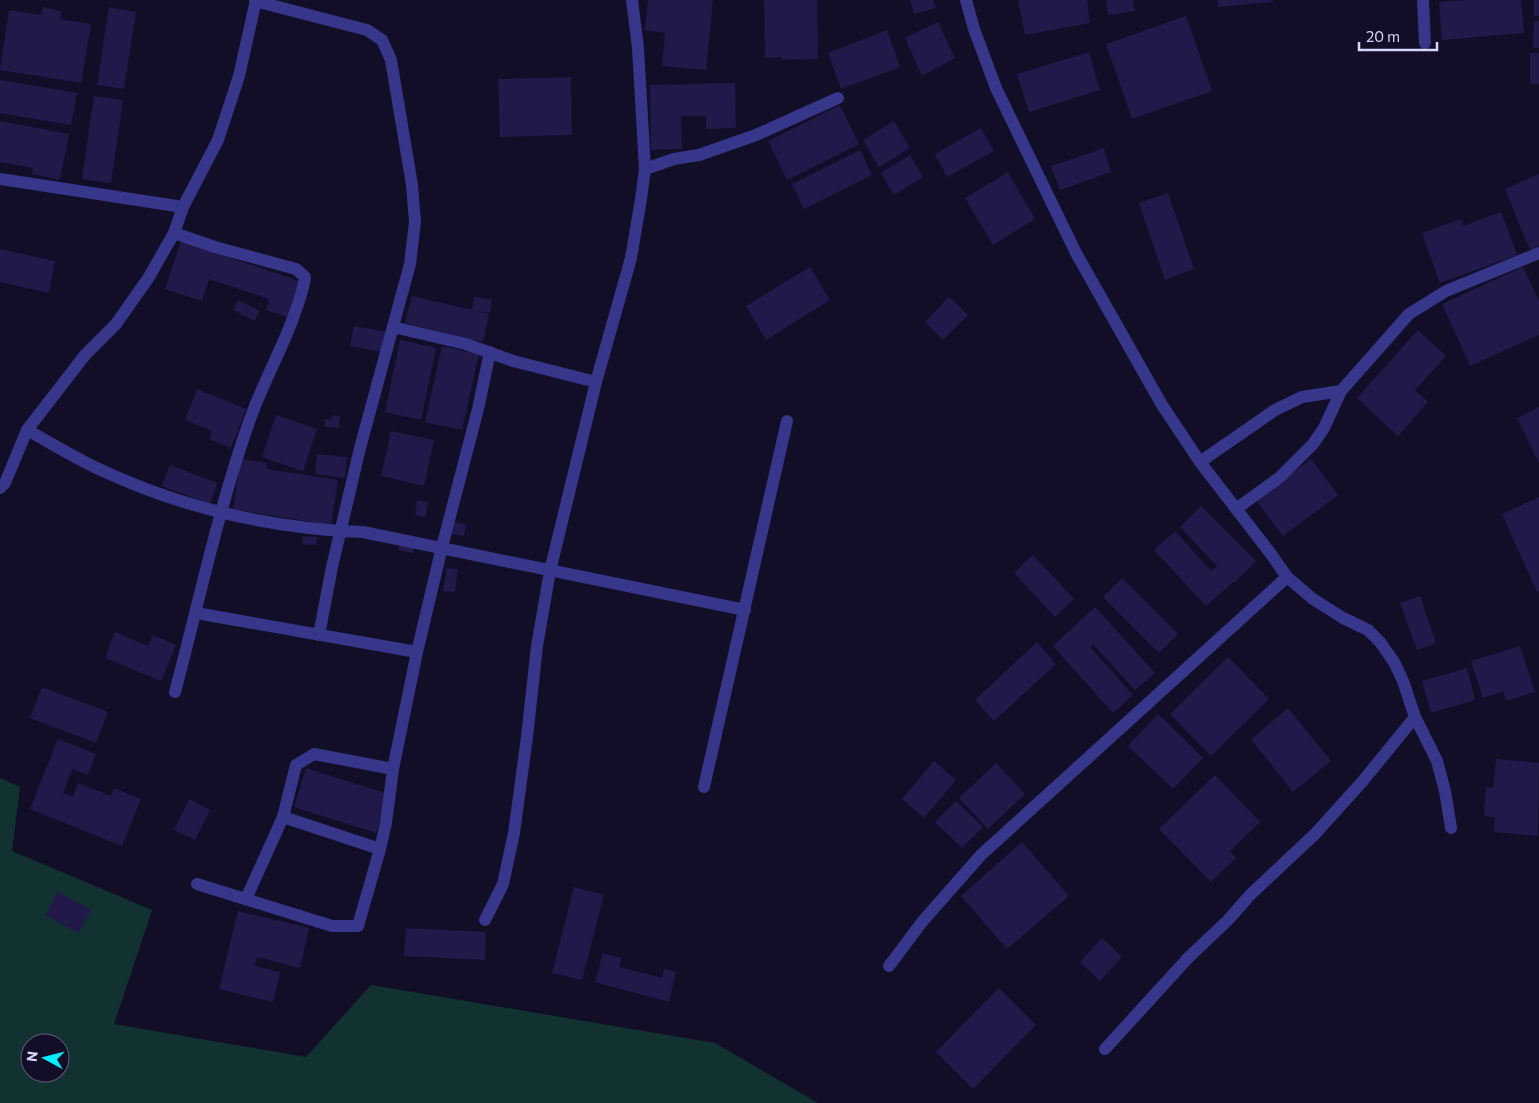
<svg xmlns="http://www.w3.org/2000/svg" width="1539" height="1103" viewBox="0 0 1539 1103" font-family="Commissioner,sans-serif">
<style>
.green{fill:#113230;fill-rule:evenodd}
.building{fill:#21194a}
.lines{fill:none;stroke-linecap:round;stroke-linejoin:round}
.street{stroke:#36368a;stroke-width:12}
</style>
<rect width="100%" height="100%" fill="#120e28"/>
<path class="green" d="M0,778L20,787L12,851L152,910L114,1024L306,1057L371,985L715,1043L818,1103H0ZM30,1043H60V1073H30Z"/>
<g class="building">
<path d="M648,0H713L706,70L662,66L665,33L645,30Z"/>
<path d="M764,0H817L818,59L782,60V57L765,58Z"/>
<path d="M910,0H933L936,8L914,14Z"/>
<path d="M1018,0H1087L1090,23L1025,35Z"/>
<path d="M1106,0H1133L1135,11L1108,15Z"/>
<path d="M1218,0H1273V2L1218,7Z"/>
<path d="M1466,0H1521L1524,33L1442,40L1439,2Z"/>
<rect x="1534" y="0" width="5" height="16"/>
<path d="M43,7L61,11L60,19L91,24L81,83L0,70L9,10L41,15Z"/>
<path d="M109,7L136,12L124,89L97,85Z"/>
<path d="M1186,16L1212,91L1132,119L1106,44Z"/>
<path d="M1534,21H1539V48H1533Z"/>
<path d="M938,22L955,58L922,76L905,38Z"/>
<path d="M887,30L900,67L841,89L828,53Z"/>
<path d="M1089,52L1100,90L1029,112L1017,74Z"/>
<rect x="1530" y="53" width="9" height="31"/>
<path d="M571,77L572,135L500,137L498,79Z"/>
<path d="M0,80L77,93L71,125L0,113Z"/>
<path d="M735,83L736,128L706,129V116H681L682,149L651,150L650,85Z"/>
<path d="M94,96L123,100L111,183L82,179Z"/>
<path d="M840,105L859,144L787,180L768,141Z"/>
<path d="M0,121L69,134L60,180L32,174L33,168L0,162Z"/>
<path d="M894,121L910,148L879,167L863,140Z"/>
<path d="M981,128L994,151L947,177L935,154Z"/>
<path d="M1104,148L1111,172L1060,190L1051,166Z"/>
<path d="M860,150L872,175L804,209L792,184Z"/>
<path d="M910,155L923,177L894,195L881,173Z"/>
<path d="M1008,172L1035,219L993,245L965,198Z"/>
<path d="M1539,174V246L1530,250L1505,189Z"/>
<path d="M1168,193L1194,269L1165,280L1139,203Z"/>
<path d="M1501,212L1517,255L1440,283L1422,233L1461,219L1463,226Z"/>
<path d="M181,241L299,281L287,317L266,310L269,299L209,279L202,301L165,289Z"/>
<path d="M0,249L55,261L49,293L0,282Z"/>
<path d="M810,267L830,300L766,340L746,306Z"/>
<path d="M1523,267L1539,301V335L1470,366L1442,304Z"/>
<path d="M412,296L472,310L474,297L492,300L490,313L475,311L489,314L483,342L405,323Z"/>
<path d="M949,297L968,315L943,340L925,322Z"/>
<path d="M238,300L260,311L255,321L233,310Z"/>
<path d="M354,326L387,332L383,352L350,346Z"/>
<path d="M1418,330L1446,356L1415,390L1428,402L1398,436L1357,398Z"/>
<path d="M400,340L436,348L421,420L385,412Z"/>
<path d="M442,346L479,354L462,430L425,422Z"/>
<path d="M197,389L246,409L231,448L209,439L212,431L185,420Z"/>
<path d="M1539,407V463L1517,418Z"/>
<path d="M276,415L317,429L303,471L262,457Z"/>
<path d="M332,415L340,416L339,428L325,427V419L332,420Z"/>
<path d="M391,431L434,440L424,486L381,476Z"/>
<path d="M317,454L347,457L345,478L315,474Z"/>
<path d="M241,459L267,463L266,469L338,480L331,525L233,509Z"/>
<path d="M1311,459L1338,495L1283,536L1256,500Z"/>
<path d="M170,465L217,483L210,504L162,486Z"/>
<path d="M1539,497V591L1537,592L1502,514Z"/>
<path d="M417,500L428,502L426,517L415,515Z"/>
<path d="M1201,506L1256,561L1234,583L1233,582L1206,606L1154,550L1175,531L1211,571L1217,566L1180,527Z"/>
<path d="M449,521L466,524L464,536L447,533Z"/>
<path d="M303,536L317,537L316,545L302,544Z"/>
<path d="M400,541L415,543L413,553L398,550Z"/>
<path d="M1033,555L1074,599L1055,617L1014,573Z"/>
<path d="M447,568L458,569L455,592L443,591Z"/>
<path d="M1122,578L1178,634L1159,653L1103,597Z"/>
<path d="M1420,596L1436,643L1417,650L1400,603Z"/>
<path d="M1095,607L1155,673L1135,690L1093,644L1090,647L1133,695L1113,713L1053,646Z"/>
<path d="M115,632L148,646L153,635L176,645L161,681L105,658Z"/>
<path d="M1037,642L1056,664L994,721L975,700Z"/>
<path d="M1520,646L1535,692L1506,701L1503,691L1483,698L1471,661Z"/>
<path d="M1228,657L1269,699L1211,756L1170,714Z"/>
<path d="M1467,668L1475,700L1431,713L1422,681Z"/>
<path d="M42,687L108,712L96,743L30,718Z"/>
<path d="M1288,708L1331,761L1293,792L1251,739Z"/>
<path d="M1158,714L1203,758L1173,789L1128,746Z"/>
<path d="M58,739L96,754L88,775L72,769L63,793L73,797L78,783L111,796L114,788L141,799L122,846L30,809Z"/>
<path d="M1496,759L1539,763L1538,836L1494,832L1495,817L1484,816L1486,787L1493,788Z"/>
<path d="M934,761L956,780L924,818L902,799Z"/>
<path d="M996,763L1025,794L988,829L959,798Z"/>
<path d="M306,768L388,794L376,833L294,807Z"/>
<path d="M1215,775L1260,822L1230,851L1236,858L1211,882L1159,829Z"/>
<path d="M189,799L210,810L195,840L174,830Z"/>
<path d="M956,801L983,827L962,848L935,822Z"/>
<path d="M1022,842L1069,896L1007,949L961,896Z"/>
<path d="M574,887L604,895L582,980L552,973Z"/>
<path d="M58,892L91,910L78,933L45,915Z"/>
<path d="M238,911L309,928L300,968L257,957L254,966L280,972L273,1002L219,989Z"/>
<path d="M406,928L486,932L485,960L404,956Z"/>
<path d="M1102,938L1122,957L1100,981L1080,962Z"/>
<path d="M603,953L621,958L619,967L662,978L664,969L676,972L669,1002L595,982Z"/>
<path d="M999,988L1036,1025L973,1089L936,1052Z"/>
</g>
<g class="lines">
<g class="street">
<path d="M966,0L974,29L996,88L1076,253L1162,405L1200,462L1271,554L1287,577L1313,599L1343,618L1368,630L1380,642L1394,662L1403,681L1415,717L1437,761L1445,791L1451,828"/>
<path d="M1423,0L1425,43"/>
<path d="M255,1L367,30L382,40L391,60L412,185L415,222L410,264L360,448L332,567L319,635"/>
<path d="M645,169L674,159L699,155L756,135L838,98"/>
<path d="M0,179L183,207"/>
<path d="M174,233L215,247L296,269L305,277C303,293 297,306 292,321C279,355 261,387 249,422C218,510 199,602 175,692"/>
<path d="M393,327L466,344L513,361L596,382"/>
<path d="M27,430C51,443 75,458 101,470C182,508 273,529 363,532L745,610"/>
<path d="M1200,462L1275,410L1302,397L1341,391"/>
<path d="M0,488L5,483L27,430L85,355L116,324L149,277L174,233L183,207L218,140L239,76L256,0"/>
<path d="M1236,509L1280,477L1313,444L1324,428L1341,391L1409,314L1446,291L1539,253"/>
<path d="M196,613L417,652"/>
<path d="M704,787L787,421"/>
<path d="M283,817L380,849"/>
<path d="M197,884L332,926H358L380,849L386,823L393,769L417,652L442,547L478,409L490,352"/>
<path d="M246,899L283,817L296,765L314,754L393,769"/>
<path d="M485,920L503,884L514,833L527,737L537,646L550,571L596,382L631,258L641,199L645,169L638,48L632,0"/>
<path d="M889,966L922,922L981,855L1287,577"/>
<path d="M1105,1049L1188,958L1228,920L1250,895L1315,834L1362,782L1415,717"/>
</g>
</g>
<g transform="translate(45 1058) rotate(277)"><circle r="24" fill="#120e28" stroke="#615e7e"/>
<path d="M0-4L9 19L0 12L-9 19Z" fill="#01eeff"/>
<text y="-8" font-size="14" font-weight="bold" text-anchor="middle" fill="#d8d5ff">N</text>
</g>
<path d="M1359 42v8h78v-8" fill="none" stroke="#d8d5ff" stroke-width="2.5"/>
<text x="1366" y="42" font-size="15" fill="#d8d5ff" stroke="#120e28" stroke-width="4" paint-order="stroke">20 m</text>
</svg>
